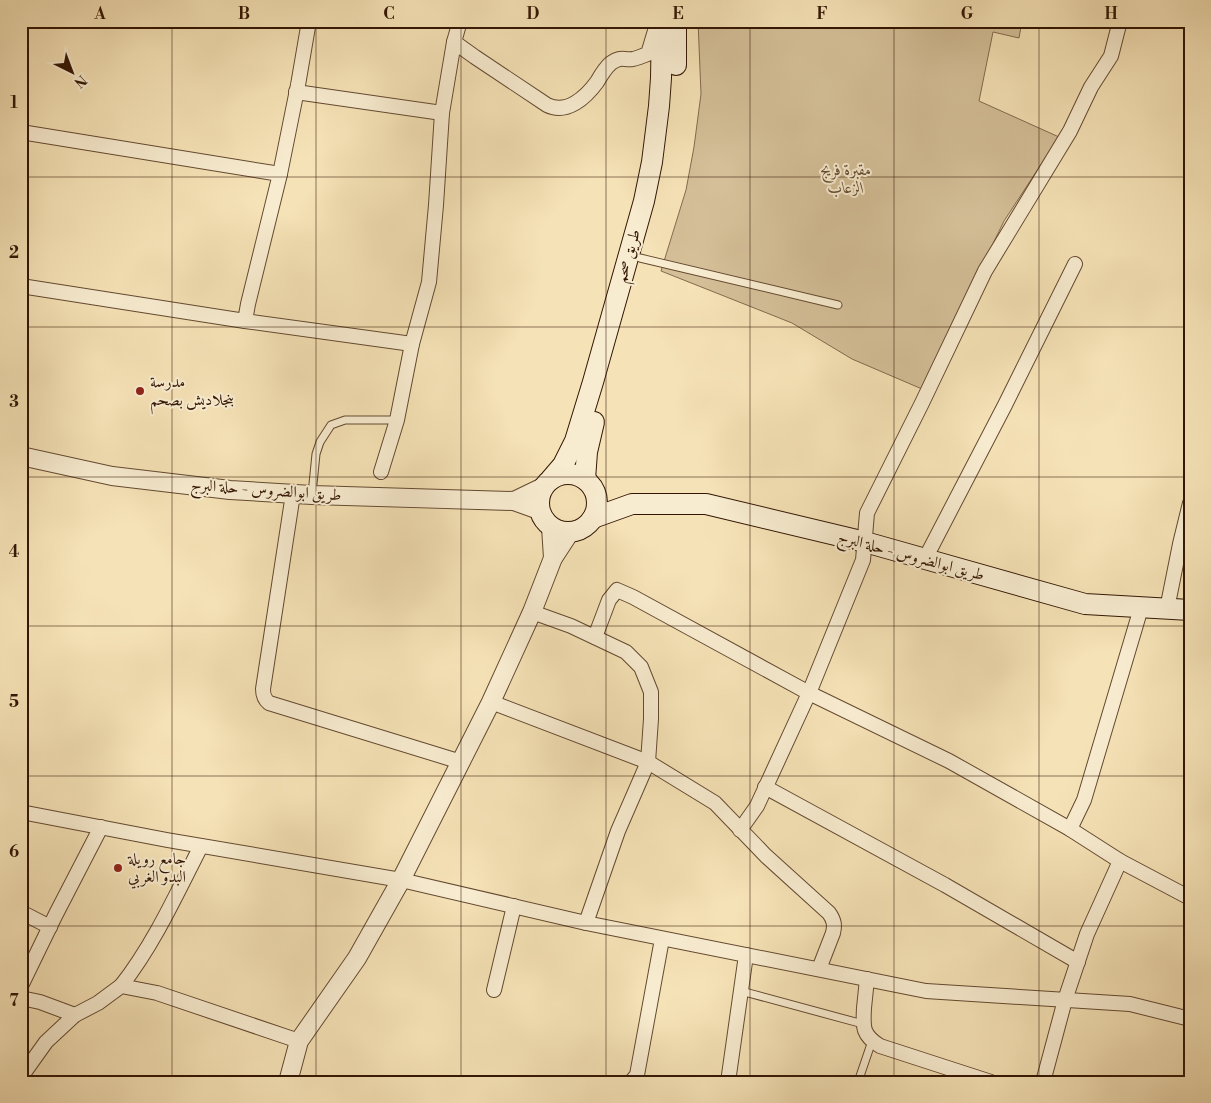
<svg xmlns="http://www.w3.org/2000/svg" width="1211" height="1103" viewBox="0 0 1211 1103" font-family="'Libre Bodoni',Amiri,serif">
<style>
.green{fill:#d4bf98;stroke:#846a4e}
.lines{fill:none;stroke-linecap:round;stroke-linejoin:round}
.service-casing{stroke:#644930;stroke-width:9}
.minor-casing{stroke:#644930;stroke-width:16}
.tertiary-casing{stroke:#644930;stroke-width:20}
.secondary-casing{stroke:#331604;stroke-width:22}
.service{stroke:#f8ecd0;stroke-width:7}
.minor{stroke:#f8ecd0;stroke-width:14}
.tertiary{stroke:#f8ecd0;stroke-width:18}
.secondary{stroke:#f8ecd0;stroke-width:20}
.grid{fill:none;stroke:#331604;stroke-width:1;stroke-opacity:0.55}
.poi-dot{fill:#8f2418;stroke:#f8ecd0;stroke-width:2}
.labels{text-anchor:middle;dominant-baseline:central;stroke-width:4;stroke-linejoin:round;paint-order:stroke}
.park-label{font-size:16px;font-style:italic;fill:#634930;stroke:#f8ecd0}
.street-label{font-size:16px;fill:#331604;stroke:#f8ecd0}
.poi-label{font-size:16px;fill:#331604;stroke:#f8ecd0;text-anchor:start}
.neatline{fill:none;stroke:#331604;stroke-width:2}
.grid-label{font-size:16px;text-anchor:middle;font-weight:bold;fill:#331604}
</style>
<rect width="100%" height="100%" fill="#f5e2b6"/>
<filter id="stains"><feTurbulence type="fractalNoise" baseFrequency=".004" numOctaves="4"/><feColorMatrix values="0 0 0 0 .2 0 0 0 0 .09 0 0 0 0 .02 0 0 0 .5 -.17"/></filter>
<radialGradient id="worn" r=".72"><stop offset=".6" stop-color="#630" stop-opacity="0"/><stop offset="1" stop-color="#630" stop-opacity=".3"/></radialGradient>
<path class="green" d="M698,21H1022L1019,38L993,32L979,101L1059,137L1004,221L922,389L852,359L792,323L661,271L686,190L694,147L701,94Z"/>
<g class="lines">
<g class="service-casing">
<g id="service">
<path d="M640,258L838,305"/>
<path d="M312,494L316,454L320,442L331,425L345,420H397"/>
<path d="M741,991L863,1024"/>
<path d="M858,1082L872,1041"/>
</g>
</g>
<g class="minor-casing">
<g id="minor">
<path d="M460,21L454,42L475,57L547,105C567,115 586,97 597,82C601,75 605,68 611,63C621,56 623,60 633,59C638,58 644,55 648,54L657,24"/>
<path d="M296,92L442,113"/>
<path d="M21,132L280,174"/>
<path d="M21,286L245,321L248,304L280,174L298,85L309,21"/>
<path d="M245,321L412,344"/>
<path d="M381,472L397,420L412,344L429,282L436,205L442,113L454,42"/>
<path d="M293,494L263,689C263,695 264,699 269,703L461,762"/>
<path d="M925,559L1005,405L1075,264"/>
<path d="M1167,609L1180,544L1190,503"/>
<path d="M532,612L571,626L626,652L641,667L651,692V719L648,762L618,831L586,923"/>
<path d="M595,637L609,600L617,590L633,597L809,693L949,761L1070,829L1120,861L1190,898"/>
<path d="M491,702L648,762L715,803L766,856L829,913C834,920 835,925 833,933L819,969"/>
<path d="M765,787L945,885L1078,962"/>
<path d="M21,812L167,840L401,880L586,923L926,991L1130,1004L1190,1019"/>
<path d="M1070,829L1084,800L1141,608"/>
<path d="M740,830L757,806L809,693L863,560L867,513L922,403L985,271L1070,131L1091,87L1111,56L1120,21"/>
<path d="M21,912L50,927"/>
<path d="M867,979C866,989 865,998 864,1008C863,1027 862,1035 880,1046L991,1082"/>
<path d="M21,986L56,914L101,827"/>
<path d="M121,986C154,944 177,893 201,846"/>
<path d="M494,990L514,906"/>
<path d="M21,998L40,1002L75,1015"/>
<path d="M21,1077L46,1042L75,1015L98,1003L121,986L157,993L299,1041"/>
<path d="M631,1082L637,1075L662,939"/>
<path d="M728,1082L746,955"/>
<path d="M1043,1082L1065,1000L1087,934L1120,861"/>
</g>
</g>
<g class="tertiary-casing">
<g id="tertiary">
<path d="M21,456L112,476L230,490L312,495L514,501L539,510"/>
<path d="M514,501L543,487"/>
<path d="M551,527L553,558"/>
<path d="M288,1082L299,1041L357,958L401,880L491,702L532,612L553,558L570,532"/>
</g>
</g>
<g class="secondary-casing">
<g id="secondary">
<path d="M676,65V21"/>
<circle cx="568" cy="503" r="29"/>
<path d="M551,479L563,465L575,441L593,382L644,201L652,162L659,106L661,78L662,21"/>
<path d="M585,479L587,452L594,422"/>
<path d="M593,518L632,504H706L865,542L1085,604L1190,610"/>
</g>
</g>
<use href="#service" class="service"/>
<use href="#minor" class="minor"/>
<use href="#tertiary" class="tertiary"/>
<use href="#secondary" class="secondary"/>
</g>
<path class="grid" d="M172,21V1082M316,21V1082M461,21V1082M606,21V1082M750,21V1082M894,21V1082M1039,21V1082M21,177H1190M21,327H1190M21,477H1190M21,626H1190M21,776H1190M21,926H1190"/>
<g class="poi-dot">
<circle cx="140" cy="391" r="5"/>
<circle cx="118" cy="868" r="5"/>
</g>
<g class="labels">
<g class="park-label">
<text x="846" y="170">مقبرة فريج<tspan x="846" dy="18">الزعاب</tspan></text>
</g>
<g class="street-label">
<text transform="translate(628 256) rotate(-74)">طريق صحم</text>
<text transform="translate(266 490) rotate(4)">طريق ابوالضروس - حلة البرج</text>
<text transform="translate(911 556) rotate(15)">طريق ابوالضروس - حلة البرج</text>
</g>
<g class="poi-label">
<text x="150" y="382">مدرسة<tspan x="150" dy="18">بنجلاديش بصحم</tspan></text>
<text x="128" y="859">جامع رويلة<tspan x="128" dy="18">البدو الغربي</tspan></text>
</g>
</g>
<rect width="1211" height="1103" fill="none" stroke="#f5e2b6" stroke-width="55"/>
<g transform="translate(72 72) rotate(138)" stroke="#f8ecd0" stroke-width="4" paint-order="stroke">
<path d="M0-4L9 19L0 12L-9 19Z" fill="#331604"/>
<text y="-8" font-size="14" font-weight="bold" text-anchor="middle" fill="#331604">N</text>
</g>
<rect x="28" y="28" width="1156" height="1048" class="neatline"/>
<g class="grid-label">
<text x="100" y="19">A</text>
<text x="244" y="19">B</text>
<text x="389" y="19">C</text>
<text x="533" y="19">D</text>
<text x="678" y="19">E</text>
<text x="822" y="19">F</text>
<text x="967" y="19">G</text>
<text x="1111" y="19">H</text>
<text x="14" y="108">1</text>
<text x="14" y="258">2</text>
<text x="14" y="407">3</text>
<text x="14" y="557">4</text>
<text x="14" y="707">5</text>
<text x="14" y="857">6</text>
<text x="14" y="1006">7</text>
</g>
<rect width="100%" height="100%" filter="url(#stains)"/>
<rect width="100%" height="100%" fill="url(#worn)"/>
</svg>
